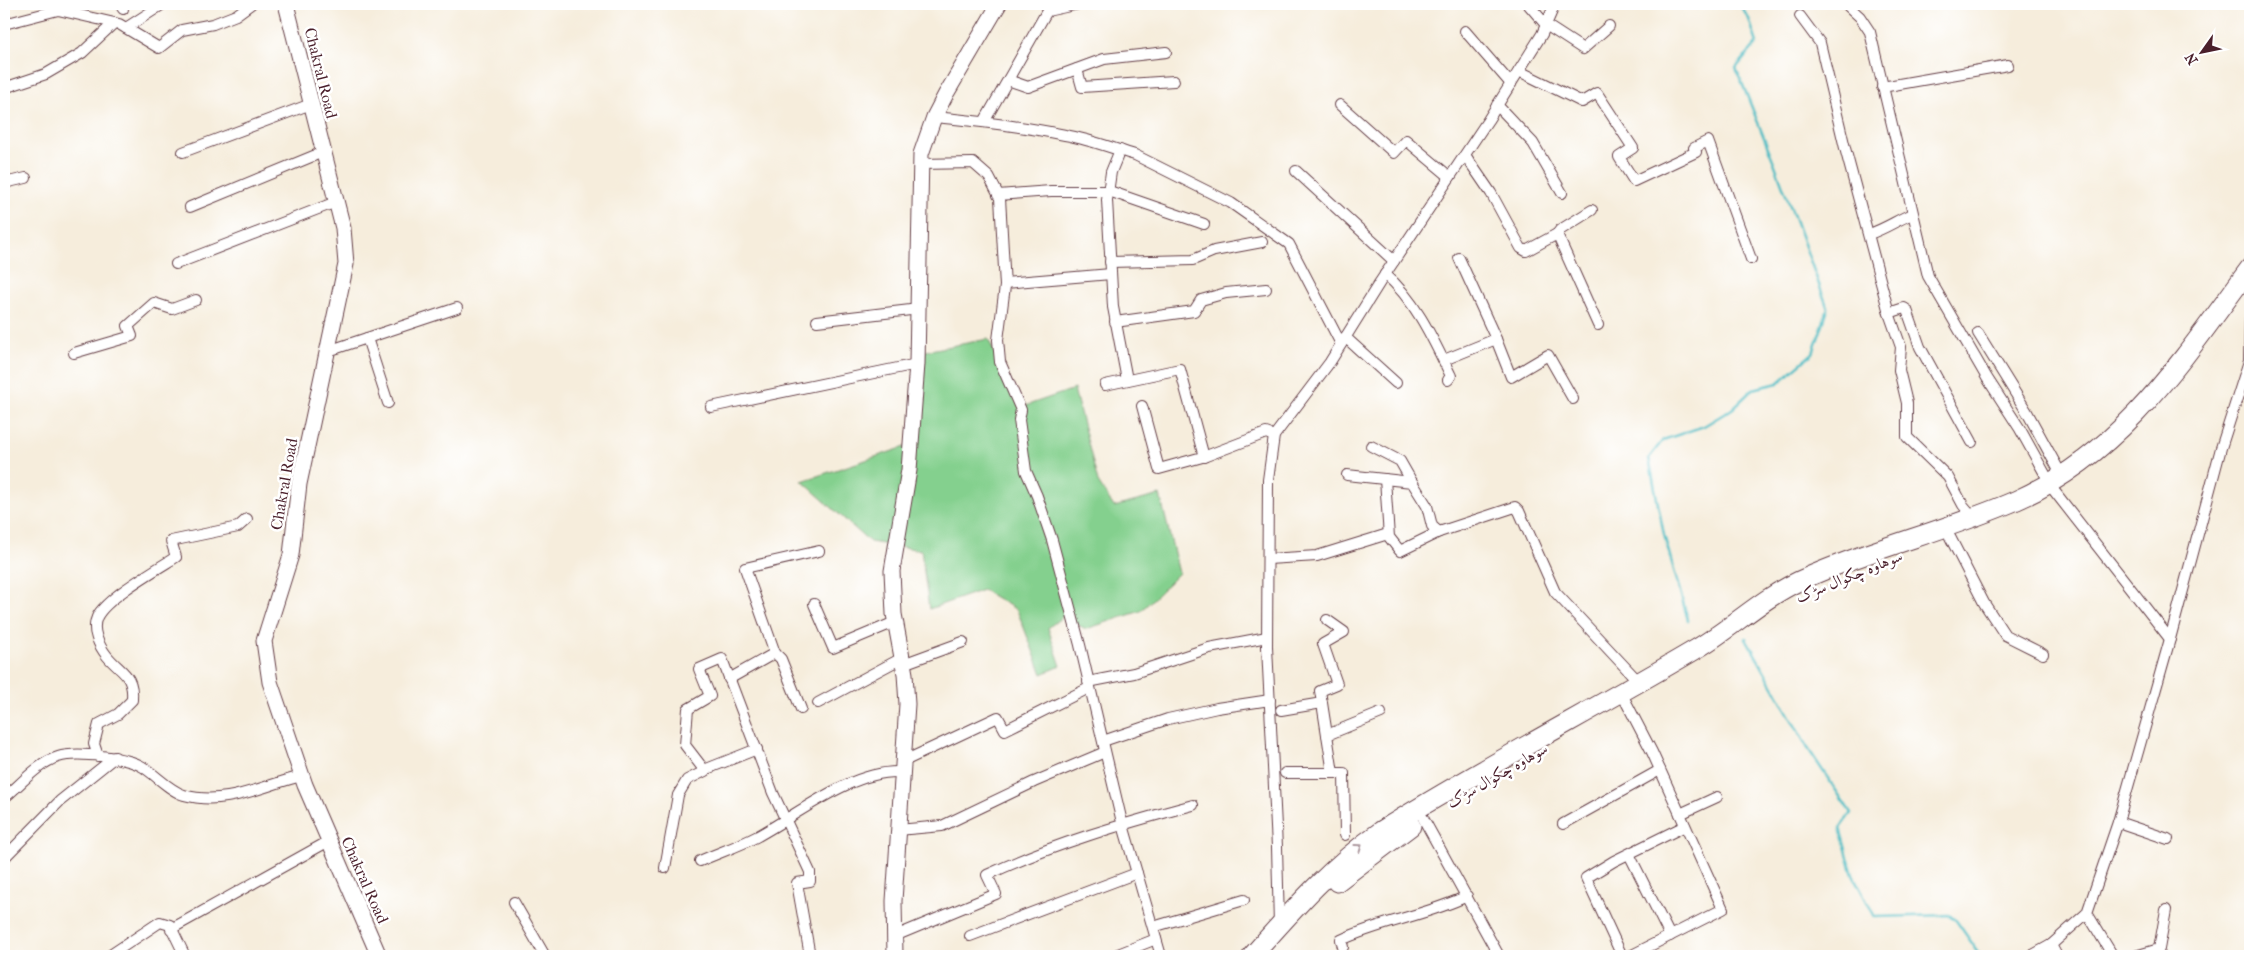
<svg xmlns="http://www.w3.org/2000/svg" width="2254" height="960" viewBox="0 0 2254 960" font-family="'IM FELL French Canon',Amiri,serif">
<style>
.green{fill:#84d08e;stroke:#67785c}
.lines{fill:none;stroke-linecap:round;stroke-linejoin:round}
.stream{stroke:#4ebdc5;stroke-width:2.5}
.street-casing{stroke:#643e46;stroke-width:12}
.secondary-casing{stroke:#643e46;stroke-width:17}
.highway-casing{stroke:#643e46;stroke-width:21}
.street{stroke:#fff;stroke-width:10}
.secondary{stroke:#fff;stroke-width:15}
.highway{stroke:#fff;stroke-width:19}
.oneway{stroke:#ae9aa0}
.labels{text-anchor:middle;dominant-baseline:central;stroke-width:5;stroke-linejoin:round;paint-order:stroke}
.street-label{font-size:16px;fill:#4a1f2b;stroke:#fff}
</style>
<rect width="100%" height="100%" fill="#fff"/>
<filter id="ink" filterUnits="userSpaceOnUse"><feTurbulence type="fractalNoise" baseFrequency=".02" numOctaves="2"/><feDisplacementMap in="SourceGraphic" scale="10" xChannelSelector="R" yChannelSelector="G"/><feConvolveMatrix kernelMatrix="1 2 1 2 8 2 1 2 1" color-interpolation-filters="sRGB"/></filter>
<filter id="wash" filterUnits="userSpaceOnUse"><feTurbulence type="fractalNoise" baseFrequency=".0096" numOctaves="4" result="noise"/><feDisplacementMap in="SourceGraphic" scale="20" xChannelSelector="R" yChannelSelector="G"/><feGaussianBlur stdDeviation="1.12" result="paint"/><feColorMatrix in="noise" values="0 0 0 0 0 0 0 0 0 0 0 0 0 0 0 0 0 1.4 0 .05"/><feComposite in="paint" operator="in"/></filter>
<g filter="url(#wash)">
<rect width="100%" height="100%" fill="#f6eddc"/>
<path class="green" d="M988,339L1022,407L1074,389L1098,482L1114,507L1160,495L1179,573L1141,611L1086,629L1062,617L1048,628L1061,666L1042,674L1017,610L983,590L929,609L921,550L870,542L802,481L905,447H917L925,351Z"/>
<g class="lines">
<g class="stream">
<path d="M1688,620L1664,535L1649,458L1663,440L1704,426L1732,409L1753,389L1778,383L1813,353L1828,309L1775,165L1736,68L1757,43L1749,19L1739,4"/>
<path d="M1746,638L1807,747L1851,813L1840,828L1853,875L1875,917L1949,915L1955,919L1981,956"/>
</g>
</g>
</g>
<g filter="url(#ink)">
<g class="lines">
<g class="street-casing">
<g id="street">
<path d="M120,4L123,9"/>
<path d="M1528,4L1546,25L1583,49L1609,26"/>
<path d="M1850,4L1848,6L1860,17L1870,32L1928,276L1987,378L2020,429L2055,492L2170,639"/>
<path d="M1047,11L1079,4"/>
<path d="M1800,16L1820,43L1845,148L1889,313L1901,347L1899,370L1907,403V437L1948,477L1963,505L1973,517"/>
<path d="M4,24L58,10L119,24L159,48L182,30L213,24L236,15L251,4"/>
<path d="M126,28L163,4"/>
<path d="M1465,31L1511,84"/>
<path d="M1077,69L1082,87L1174,81"/>
<path d="M1519,71L1582,102L1597,93L1633,148L1619,157L1634,181L1696,152L1694,148L1708,141L1751,259"/>
<path d="M1008,80L1028,87L1104,59L1166,52"/>
<path d="M1882,87L2008,65"/>
<path d="M4,88L46,74L82,53L114,23"/>
<path d="M1340,105L1394,153L1406,140L1450,177"/>
<path d="M1497,105L1533,143L1562,193"/>
<path d="M934,117C978,121 1021,126 1065,135C1088,139 1112,148 1135,155L1231,203L1289,244L1341,344"/>
<path d="M984,122L1051,4"/>
<path d="M1120,150L1111,172L1107,200L1113,307L1127,380"/>
<path d="M183,152L311,104"/>
<path d="M1465,155L1491,193L1521,248L1526,251L1557,234L1598,325"/>
<path d="M921,164L973,163L989,177L1000,198L1005,286L998,340L1000,362L1021,410L1019,420L1026,471L1037,496L1052,540L1080,645L1121,818L1161,956"/>
<path d="M1296,171L1394,261"/>
<path d="M4,183L26,178"/>
<path d="M998,195L1051,191H1109L1204,224"/>
<path d="M190,207L323,152"/>
<path d="M1557,234L1560,230L1592,210"/>
<path d="M1869,234C1885,229 1897,220 1912,214"/>
<path d="M1110,262L1193,260L1214,251L1262,242"/>
<path d="M176,264L336,202"/>
<path d="M1385,274C1416,301 1433,339 1451,376L1448,380"/>
<path d="M1005,283L1111,274"/>
<path d="M1889,313L1904,308L1907,310L1920,347L1972,442"/>
<path d="M817,321L919,309"/>
<path d="M1115,322L1194,311L1201,300L1226,293L1266,289"/>
<path d="M1978,333L2027,412L2062,476"/>
<path d="M1345,337L1396,383"/>
<path d="M367,338L388,403"/>
<path d="M1496,339L1511,377L1548,355L1573,399"/>
<path d="M328,351L457,308"/>
<path d="M74,353L132,336L128,326L154,303L172,309L196,300"/>
<path d="M1444,360L1496,339L1459,258"/>
<path d="M1105,385L1180,369L1204,457"/>
<path d="M1142,406L1159,469L1206,456L1266,433L1274,436"/>
<path d="M711,407L917,364"/>
<path d="M1371,446L1400,461L1412,482"/>
<path d="M1347,475L1412,482L1427,506L1432,526L1439,532"/>
<path d="M1385,479L1389,537L1400,551L1439,532L1515,507L1519,511L1555,592L1639,682"/>
<path d="M1950,537L1984,603L2005,635L2043,654"/>
<path d="M1268,559L1317,556L1388,534"/>
<path d="M814,604L833,648L895,622"/>
<path d="M775,653L781,659L801,709"/>
<path d="M903,664L963,642"/>
<path d="M729,679L775,653L745,568L819,551"/>
<path d="M1088,682L1134,673L1209,648L1267,637"/>
<path d="M1625,700L1652,752L1723,909L1630,956"/>
<path d="M818,703L902,658"/>
<path d="M1322,703L1333,773"/>
<path d="M1281,710L1322,703L1320,691L1337,684L1323,644L1344,632L1327,620"/>
<path d="M1327,735L1381,713"/>
<path d="M1103,741L1168,719L1217,708L1270,700"/>
<path d="M98,756L94,744L99,724L118,714L132,700C134,674 121,673 107,656C99,646 91,630 97,617C106,598 157,569 176,557L171,541L238,527L247,519"/>
<path d="M902,762L998,717L1005,730L1089,688"/>
<path d="M704,770L757,749"/>
<path d="M1285,773H1344L1345,835"/>
<path d="M4,798C20,785 38,763 58,757C76,751 127,757 143,767C156,775 170,791 184,795C226,807 263,785 302,776"/>
<path d="M1680,814L1717,797"/>
<path d="M1423,818L1499,956"/>
<path d="M2118,822L2168,839"/>
<path d="M1563,824L1660,770"/>
<path d="M898,830L942,826L1034,782L1105,752"/>
<path d="M1629,854L1670,936"/>
<path d="M4,858L60,801L115,757"/>
<path d="M700,861C718,853 739,846 756,837C799,814 851,770 901,772"/>
<path d="M665,868L678,795L687,780L705,771L685,745L688,709L710,696L699,669L722,659L773,793L810,872V881L797,883L810,956"/>
<path d="M514,902L545,956"/>
<path d="M2087,913L2113,956"/>
<path d="M1279,925L1277,847L1267,647L1268,480L1274,436L1330,362L1380,282L1488,120L1542,34L1555,4"/>
<path d="M1153,927L1244,900"/>
<path d="M171,929L329,841"/>
<path d="M895,936L996,894L987,875C1053,844 1122,824 1193,805"/>
<path d="M970,936L1137,873"/>
<path d="M2051,945L2057,956"/>
<path d="M1343,947L1341,940C1382,921 1428,915 1467,896"/>
<path d="M109,956L160,922L170,925L185,956"/>
<path d="M1113,956L1156,939"/>
<path d="M1622,956L1586,878L1614,861L1685,826"/>
<path d="M2031,956L2051,945L2087,913L2118,822L2170,639L2221,448L2249,361L2250,316"/>
<path d="M2135,956L2159,949L2166,910"/>
</g>
</g>
<g class="secondary-casing">
<g id="secondary">
<path d="M286,4L343,228L346,264L299,484L291,555L264,641L270,682L305,785L379,956"/>
<path d="M895,956L894,901L907,704L905,674L894,614L892,571L909,470L917,364L921,154L934,117L946,94L999,4"/>
</g>
</g>
<g class="highway-casing">
<g id="highway">
<path d="M1337,882L1411,826"/>
<path d="M1252,956C1292,911 1331,866 1381,831C1483,767 1590,712 1693,651C1730,630 1759,600 1799,581C1869,549 1946,531 2017,500C2123,453 2184,357 2250,268"/>
</g>
</g>
<use href="#street" class="street"/>
<use href="#secondary" class="secondary"/>
<use href="#highway" class="highway"/>
</g>
<defs><path id="oneway-chevron" d="M-2-3.5L2.5 0L-2 3.5" fill="none" stroke-width="1.6" stroke-linecap="round" stroke-linejoin="round" transform="scale(1.25)"/></defs>
<use class="oneway" href="#oneway-chevron" transform="translate(1359 847) rotate(-36)"/>
</g>
<g class="labels">
<g class="street-label">
<text transform="translate(321 73) rotate(76)">Chakral Road</text>
<text transform="translate(284 484) rotate(-80)">Chakral Road</text>
<text transform="translate(1849 576) rotate(-22)">سوہاوہ چکوال سڑک</text>
<text transform="translate(1497 775) rotate(-30)">سوہاوہ چکوال سڑک</text>
<text transform="translate(365 880) rotate(66)">Chakral Road</text>
</g>
</g>
<rect width="2254" height="960" fill="none" stroke="#fff" stroke-width="20"/>
<g transform="translate(2202 52) rotate(237)" stroke="#ffffff" stroke-width="4" paint-order="stroke">
<path d="M0-4L9 19L0 12L-9 19Z" fill="#4a1f2b"/>
<text y="-8" font-size="14" font-weight="bold" text-anchor="middle" fill="#4a1f2b">N</text>
</g>
</svg>
